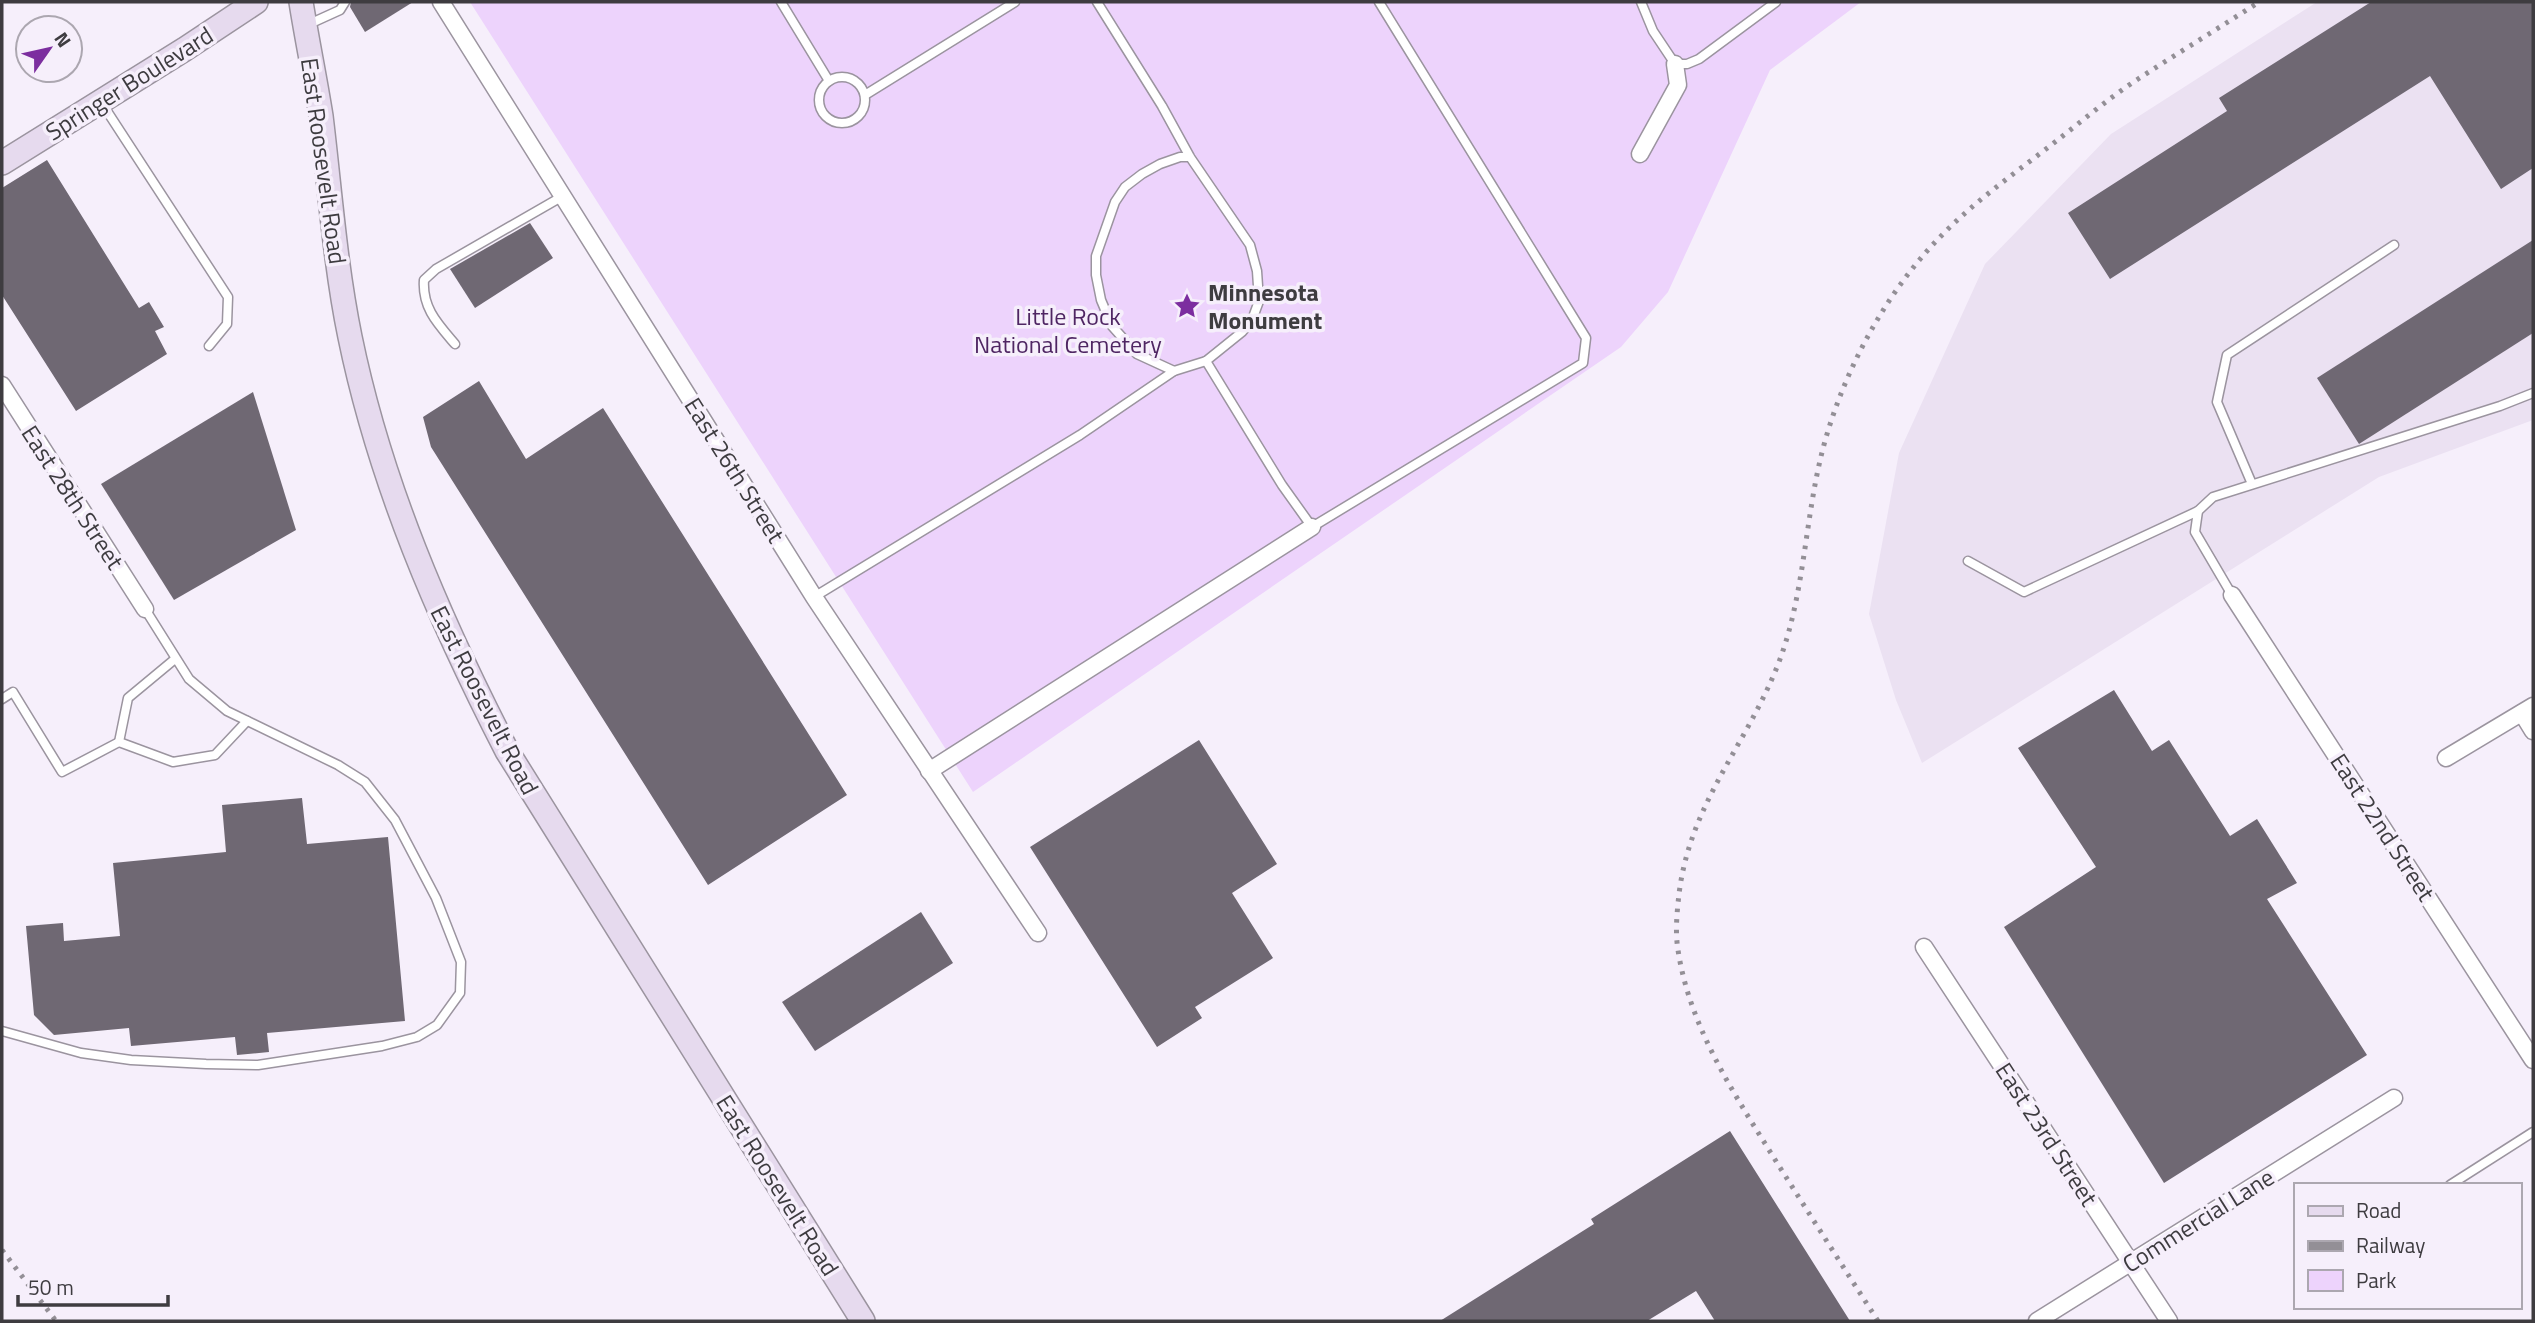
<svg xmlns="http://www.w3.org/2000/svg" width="2535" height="1323" viewBox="0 0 2535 1323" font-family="'Titillium Web',sans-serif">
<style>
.built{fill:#ebe1f2}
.green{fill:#edd3fc}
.building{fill:#6f6873}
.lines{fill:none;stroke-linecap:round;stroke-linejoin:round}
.lane-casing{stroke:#9b949f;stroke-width:11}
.street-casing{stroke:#9b949f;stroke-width:19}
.secondary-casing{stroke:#9b949f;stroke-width:26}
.lane{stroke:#fff;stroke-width:8}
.street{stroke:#fff;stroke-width:16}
.secondary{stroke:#e6daee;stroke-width:23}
.rail{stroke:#938f96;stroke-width:5;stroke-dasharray:3.5 7;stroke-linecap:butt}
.labels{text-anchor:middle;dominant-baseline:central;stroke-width:7;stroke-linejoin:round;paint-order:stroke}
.street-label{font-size:24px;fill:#3e3c40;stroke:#f6effb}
.poi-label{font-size:24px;font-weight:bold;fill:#3e3c40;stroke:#f6effb;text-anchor:start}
.park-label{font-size:24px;fill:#4f2663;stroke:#f6effb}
</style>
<rect width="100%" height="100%" fill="#f6effb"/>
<path class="built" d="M2317,2H2533V420L2379,477L1922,763L1896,700L1869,614L1899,453L1985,264L2111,134Z"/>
<path class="green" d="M470,2H1861L1770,70L1668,292L1621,347L973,792Z"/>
<g class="building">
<path d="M351,2H413L365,32L350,7Z"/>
<path d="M2371,2H2533V168L2501,189L2430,76L2110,279L2068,213L2227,111L2219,98Z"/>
<path d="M47,160L139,308L149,302L164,327L155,331L167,354L76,411L2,295V188Z"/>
<path d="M530,223L553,258L475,308L450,269Z"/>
<path d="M2533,240V333L2359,444L2317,378Z"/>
<path d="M479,381L526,459L603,408L847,795L708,885L431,447L423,417Z"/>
<path d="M253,392L296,530L174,600L101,484Z"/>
<path d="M2114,690L2152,751L2169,740L2230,836L2257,819L2297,883L2267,899L2367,1055L2164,1183L2004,927L2096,867L2018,748Z"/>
<path d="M1199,740L1277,864L1232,893L1273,958L1195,1007L1202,1018L1157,1047L1030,847Z"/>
<path d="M302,798L307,844L388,837L405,1021L267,1033L269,1052L237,1055L235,1037L131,1046L129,1028L54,1035L34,1015L26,926L63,923L64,941L120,936L113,863L226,852L222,805Z"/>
<path d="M921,912L953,963L815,1051L782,1002Z"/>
<path d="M1730,1131L1850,1321H1715L1696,1291L1647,1321H1440L1594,1224L1591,1219Z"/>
</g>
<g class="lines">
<g class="lane-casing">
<g id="lane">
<path d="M781,2L829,81"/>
<path d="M1097,2L1162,106L1190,157L1250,245L1257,271L1259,301L1252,320L1242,332L1206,361L1174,371L1137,354L1112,326L1101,300L1096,275V256L1115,202L1125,187L1142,174L1160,164L1180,157H1190"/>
<path d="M1641,2L1653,31L1675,64H1687L1699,59L1776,2"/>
<path d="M307,25L340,10L345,2"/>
<circle cx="842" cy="100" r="23"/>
<path d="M865,95L1015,2"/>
<path d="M103,105L228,297L227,324L209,346"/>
<path d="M455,344C438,324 422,308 424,280L436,269L563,196"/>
<path d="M1206,361L1282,485L1312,527L1583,363L1586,338L1379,2"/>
<path d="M2252,484L2217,402L2227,355L2394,245"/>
<path d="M1968,561L2024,592L2198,511"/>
<path d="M2232,595L2195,532L2198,511L2213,497L2500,406L2533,393"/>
<path d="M814,597L1080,435L1174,371"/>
<path d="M175,659L128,698L119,742L173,762L215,755L247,721"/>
<path d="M2,699L13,692L62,772L119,742"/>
<path d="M2,1031L81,1053L131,1060L206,1064L258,1065L382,1046L417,1037L437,1025L460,993L461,962L436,898L395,820L365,782L338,765L227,711L189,679L145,609"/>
<path d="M2450,1185L2533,1132"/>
</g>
</g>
<g class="street-casing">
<g id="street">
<path d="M441,2L814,597L1038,933"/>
<path d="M1640,154L1678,85L1675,64"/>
<path d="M2,385L145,609"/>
<path d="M2232,595L2533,1060"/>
<path d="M2522,713L2533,731"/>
<path d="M2446,758L2533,706"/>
<path d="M929,771L1312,527"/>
<path d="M1924,947L2169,1321"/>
<path d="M2037,1321L2394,1098"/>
</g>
</g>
<g class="secondary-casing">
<g id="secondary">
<path d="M301,2C307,40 315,78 321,116C330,190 335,264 350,337C380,483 439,619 507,751L863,1321"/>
<path d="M2,163L185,49L256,2"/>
</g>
</g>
<use href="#lane" class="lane"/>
<use href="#street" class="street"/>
<use href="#secondary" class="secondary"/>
<g class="rail">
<path d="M2,1250L56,1321"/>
<path d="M1878,1321C1845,1270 1812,1218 1779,1166C1737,1098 1690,1030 1678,950C1675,932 1677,912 1679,894C1690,804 1745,747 1777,667C1806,594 1804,516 1825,441C1847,363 1891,284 1949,228C1982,196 2019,170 2055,142C2082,121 2109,98 2138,79C2178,53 2219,28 2259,2"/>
</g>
</g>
<defs>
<g id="sight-bare" transform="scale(2.1)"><path d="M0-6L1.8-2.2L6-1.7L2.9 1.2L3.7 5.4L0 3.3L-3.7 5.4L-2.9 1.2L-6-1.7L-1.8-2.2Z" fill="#7c2e9f" stroke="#f6effb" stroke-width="2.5" paint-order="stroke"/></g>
</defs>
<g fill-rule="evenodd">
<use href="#sight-bare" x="1187" y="306"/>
</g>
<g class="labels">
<g class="street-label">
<text transform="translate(129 83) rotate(-32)">Springer Boulevard</text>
<text transform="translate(324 161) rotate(82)">East Roosevelt Road</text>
<text transform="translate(735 470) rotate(58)">East 26th Street</text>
<text transform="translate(73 497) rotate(57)">East 28th Street</text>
<text transform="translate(485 700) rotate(63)">East Roosevelt Road</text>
<text transform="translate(2383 827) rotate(57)">East 22nd Street</text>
<text transform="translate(2047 1134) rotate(57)">East 23rd Street</text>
<text transform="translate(778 1185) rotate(58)">East Roosevelt Road</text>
<text transform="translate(2198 1220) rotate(-32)">Commercial Lane</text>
</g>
<g class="poi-label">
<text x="1208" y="292">Minnesota<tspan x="1208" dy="28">Monument</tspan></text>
</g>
<g class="park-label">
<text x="1068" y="316">Little Rock<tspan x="1068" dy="28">National Cemetery</tspan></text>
</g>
</g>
<rect width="2535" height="1323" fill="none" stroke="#3e3c40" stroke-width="7"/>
<rect x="2294" y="1183" width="228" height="126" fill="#f6effb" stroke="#aca7b0" stroke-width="2"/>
<rect x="2308" y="1206" width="35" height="10" fill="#e6daee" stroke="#aca7b0" stroke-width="2"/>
<text x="2356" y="1218" font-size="21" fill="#3e3c40">Road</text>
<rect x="2308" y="1241" width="35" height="10" fill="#938f96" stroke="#aca7b0" stroke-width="2"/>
<text x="2356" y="1253" font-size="21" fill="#3e3c40">Railway</text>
<rect x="2308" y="1270" width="35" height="21" fill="#edd3fc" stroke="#aca7b0" stroke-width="2"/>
<text x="2356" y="1288" font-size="21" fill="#3e3c40">Park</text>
<g transform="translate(49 49) rotate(56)"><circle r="33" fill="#f6effb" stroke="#aca7b0" stroke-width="2"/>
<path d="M0-5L12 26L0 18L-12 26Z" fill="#7c2e9f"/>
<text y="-10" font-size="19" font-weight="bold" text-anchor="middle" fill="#3e3c40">N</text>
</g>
<path d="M18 1295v10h150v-10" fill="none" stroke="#3e3c40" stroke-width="3.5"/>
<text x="28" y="1295" font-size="21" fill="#3e3c40" stroke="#f6effb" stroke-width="5" paint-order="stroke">50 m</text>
</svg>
